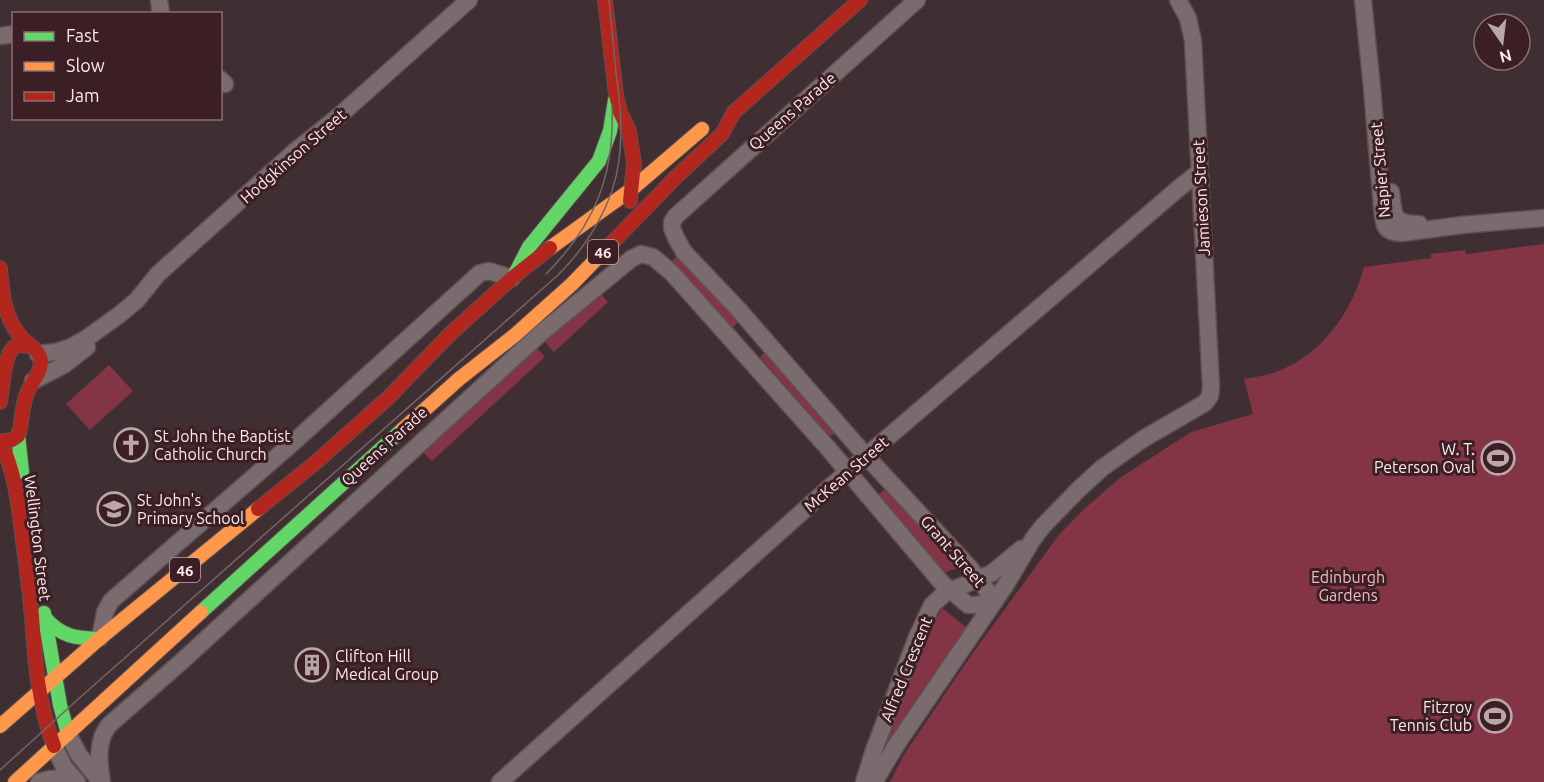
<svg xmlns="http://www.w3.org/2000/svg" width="1544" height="782" viewBox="0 0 1544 782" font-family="Ubuntu,sans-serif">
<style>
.park{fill:#833546}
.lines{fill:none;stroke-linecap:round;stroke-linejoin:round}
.street-casing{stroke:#5d4e51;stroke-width:19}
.fast-casing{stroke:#5d4e51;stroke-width:16}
.slow-casing{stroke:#5d4e51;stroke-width:16}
.jam-casing{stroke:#5d4e51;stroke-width:16}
.street{stroke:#796b6e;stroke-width:16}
.fast{stroke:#63d668;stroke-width:14}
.slow{stroke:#ff974d;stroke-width:14}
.jam{stroke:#b3261e;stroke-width:14}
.tram{stroke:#736668;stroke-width:1.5}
.labels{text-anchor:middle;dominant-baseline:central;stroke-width:6;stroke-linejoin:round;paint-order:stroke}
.shield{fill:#3b1f24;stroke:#c2acaf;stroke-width:1.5}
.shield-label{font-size:15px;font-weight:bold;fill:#fce8eb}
.street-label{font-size:16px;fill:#fce8eb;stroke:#3b1f24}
.poi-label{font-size:16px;fill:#fce8eb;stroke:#3b1f24;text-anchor:start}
.park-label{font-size:16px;fill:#eeb9c0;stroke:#3b1f24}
</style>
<rect width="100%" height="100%" fill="#402f32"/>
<g class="park">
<path d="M1544,244V782H890L905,753L972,654L1058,536L1084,509L1120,478L1191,432L1253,414L1244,379C1255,377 1266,375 1276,372C1322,355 1352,312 1364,267L1431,258V254L1465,250L1466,254Z"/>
<path d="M678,255L738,322L732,328L672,261Z"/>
<path d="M599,292L608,302L554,352L545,342Z"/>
<path d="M536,347L545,357L432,461L423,452Z"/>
<path d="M766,351L836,432C834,435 831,437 828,435L760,357Z"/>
<path d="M109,365L133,391L90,430L66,404Z"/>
<path d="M887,487L959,568L945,572L877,496Z"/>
<path d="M942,608L967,628L888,743L886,744L922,646Z"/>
</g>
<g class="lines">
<g class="street-casing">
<g id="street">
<path d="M159,0L161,14"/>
<path d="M1363,0L1372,88L1382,207C1384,223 1382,233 1402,233L1462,225L1544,218"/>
<path d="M0,36L14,34"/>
<path d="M220,79L225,84"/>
<path d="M1391,192C1394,216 1392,224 1419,224"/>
<path d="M38,354L56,352L71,347L87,338L119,315L137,300L158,274L293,153L339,116L469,0"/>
<path d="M33,381L64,365L87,347"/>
<path d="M100,638L105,612L111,601L296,440L480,273L489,271L512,278"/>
<path d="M68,734L79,755L101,782"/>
<path d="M54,746L64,767L77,782"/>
<path d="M39,782L50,779L73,778"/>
<path d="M102,782C99,764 96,740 109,725L181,662L541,333L631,259L641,254L653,257L672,273L827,447L942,583L968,605H976L995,601L970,568L866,456L739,310L684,252L676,238L672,228V222L676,216L917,0"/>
<path d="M500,782L831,486L1179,188L1199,172"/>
<path d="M864,782L874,750L917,637L932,605L945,593L992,573L1021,549"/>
<path d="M874,782L897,744L1005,586L1033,539L1043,526L1079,489L1102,468L1143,439L1205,403L1210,396L1211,387L1193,41L1188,18L1178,0"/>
</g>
</g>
<g class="fast-casing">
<g id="fast">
<path d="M514,276L529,247L599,161L610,131L615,100"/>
<path d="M18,435L22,472"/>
<path d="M201,612L403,429"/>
<path d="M44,613L60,705L68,734"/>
<path d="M45,618C62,637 75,638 99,639"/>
</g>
</g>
<g class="slow-casing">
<g id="slow">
<path d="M550,248L632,189L702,129"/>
<path d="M403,429L459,379L515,335L572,284L605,250"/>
<path d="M0,726L99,639L258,509"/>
<path d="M15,782L201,612"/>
</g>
</g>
<g class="jam-casing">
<g id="jam">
<path d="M605,0L616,95L620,112L629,131L634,163L630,201"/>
<path d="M605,250L676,177L722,134L734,112L860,0"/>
<path d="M0,268C2,293 4,318 21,337C27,344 37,348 40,357C44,370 32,381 28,391C21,405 23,422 18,436L12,440L5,441"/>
<path d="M0,402C3,389 3,347 19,345C20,345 28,346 29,346"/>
<path d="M0,441C15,471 18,501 22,534C26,561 29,588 32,616C35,661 38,704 54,746"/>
<path d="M258,509L315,463L389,397L449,335L512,278L550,248"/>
</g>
</g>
<use href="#street" class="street"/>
<use href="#fast" class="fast"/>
<use href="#slow" class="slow"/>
<use href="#jam" class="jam"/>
<g class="tram">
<path d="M546,274C595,225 615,175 612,104"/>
<path d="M0,770L85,693L558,275C588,245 614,203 619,160C623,130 620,102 616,73C614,49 611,24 609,0"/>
</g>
</g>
<defs>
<g id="church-ring" transform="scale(1.725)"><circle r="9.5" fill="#3b1f24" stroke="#baa7aa" stroke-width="1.5"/><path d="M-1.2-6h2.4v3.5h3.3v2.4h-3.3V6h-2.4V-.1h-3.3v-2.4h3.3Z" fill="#baa7aa"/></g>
<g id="stadium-ring" transform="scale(1.725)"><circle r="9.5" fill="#3b1f24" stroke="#baa7aa" stroke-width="1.5"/><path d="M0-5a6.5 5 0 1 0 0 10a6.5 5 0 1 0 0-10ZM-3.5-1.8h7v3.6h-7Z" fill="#baa7aa"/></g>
<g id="school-ring" transform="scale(1.725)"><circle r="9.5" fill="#3b1f24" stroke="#baa7aa" stroke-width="1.5"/><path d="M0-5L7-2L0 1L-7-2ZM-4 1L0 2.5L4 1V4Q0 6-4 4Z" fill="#baa7aa"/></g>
<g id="building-ring" transform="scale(1.725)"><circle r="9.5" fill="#3b1f24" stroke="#baa7aa" stroke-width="1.5"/><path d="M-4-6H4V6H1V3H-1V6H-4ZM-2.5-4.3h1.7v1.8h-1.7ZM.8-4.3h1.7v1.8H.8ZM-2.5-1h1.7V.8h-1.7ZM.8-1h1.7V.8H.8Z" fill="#baa7aa"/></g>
</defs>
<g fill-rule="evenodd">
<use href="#church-ring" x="131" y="445"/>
<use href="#stadium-ring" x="1498" y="458"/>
<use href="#school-ring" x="114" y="509"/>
<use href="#building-ring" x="312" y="665"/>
<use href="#stadium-ring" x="1495" y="716"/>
</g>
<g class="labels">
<g class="shield">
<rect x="588" y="240" width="30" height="24" rx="4.5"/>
<rect x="170" y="558" width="30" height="24" rx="4.5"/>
</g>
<g class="shield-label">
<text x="603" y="252">46</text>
<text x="185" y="570">46</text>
</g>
<g class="street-label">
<text transform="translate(792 111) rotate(-41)">Queens Parade</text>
<text transform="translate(293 156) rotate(-41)">Hodgkinson Street</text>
<text transform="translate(1380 170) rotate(-95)">Napier Street</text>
<text transform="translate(1201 198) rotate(-93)">Jamieson Street</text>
<text transform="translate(384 446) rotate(-42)">Queens Parade</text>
<text transform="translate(846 474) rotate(-41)">McKean Street</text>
<text transform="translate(38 538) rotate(83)">Wellington Street</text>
<text transform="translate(953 551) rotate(49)">Grant Street</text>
<text transform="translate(906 669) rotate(-68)">Alfred Crescent</text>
</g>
<g class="poi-label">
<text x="154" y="436">St John the Baptist<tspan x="154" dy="18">Catholic Church</tspan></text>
<text x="1475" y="449" text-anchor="end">W. T.<tspan x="1475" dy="18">Peterson Oval</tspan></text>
<text x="137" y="500">St John's<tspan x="137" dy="18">Primary School</tspan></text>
<text x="335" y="656">Clifton Hill<tspan x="335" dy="18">Medical Group</tspan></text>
<text x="1472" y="707" text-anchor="end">Fitzroy<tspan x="1472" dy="18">Tennis Club</tspan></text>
</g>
<g class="park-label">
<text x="1348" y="577">Edinburgh<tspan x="1348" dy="18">Gardens</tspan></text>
</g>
</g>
<rect x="12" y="12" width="210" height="108" fill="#3b1f24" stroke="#886f74" stroke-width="1.5"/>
<rect x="24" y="32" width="30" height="9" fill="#63d668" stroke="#886f74" stroke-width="1.5"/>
<text x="66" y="42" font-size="18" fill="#fce8eb">Fast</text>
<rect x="24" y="62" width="30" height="9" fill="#ff974d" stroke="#886f74" stroke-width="1.5"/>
<text x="66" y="72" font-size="18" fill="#fce8eb">Slow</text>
<rect x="24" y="92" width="30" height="9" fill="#b3261e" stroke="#886f74" stroke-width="1.5"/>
<text x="66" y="102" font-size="18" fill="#fce8eb">Jam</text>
<g transform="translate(1502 42) rotate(166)"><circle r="28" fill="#3b1f24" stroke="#886f74" stroke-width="1.5"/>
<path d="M0-4.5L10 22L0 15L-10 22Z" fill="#baa7aa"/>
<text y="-9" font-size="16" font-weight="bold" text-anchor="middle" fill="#fce8eb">N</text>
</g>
</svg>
